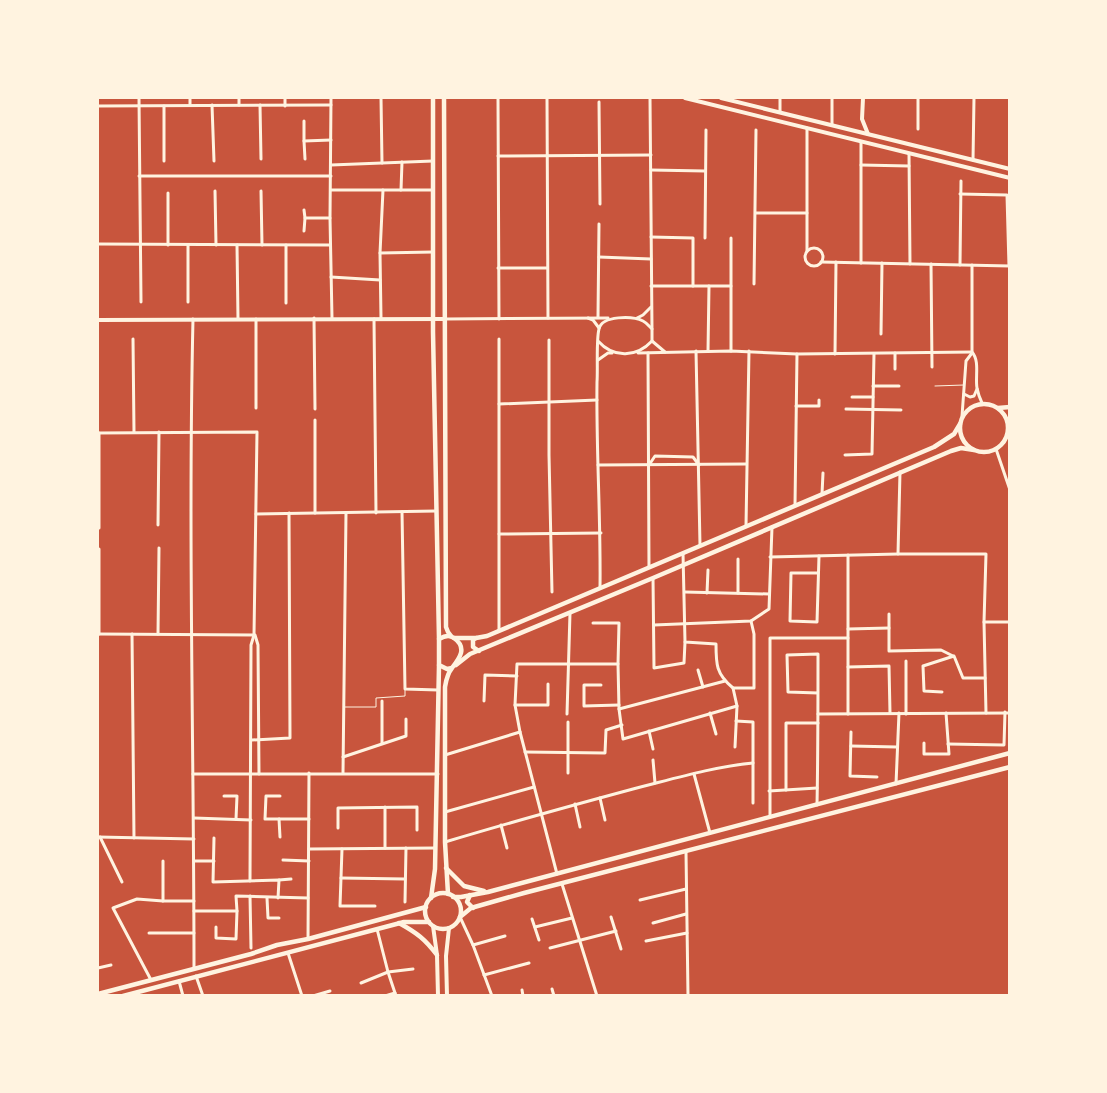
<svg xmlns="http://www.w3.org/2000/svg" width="1107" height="1093" viewBox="0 0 1107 1093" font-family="Rubik,sans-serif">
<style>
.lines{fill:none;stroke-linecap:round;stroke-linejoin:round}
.service{stroke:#fff3e0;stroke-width:1}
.minor{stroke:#fff3e0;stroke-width:3}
.tertiary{stroke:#fff3e0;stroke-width:4}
.secondary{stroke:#fff3e0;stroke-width:4.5}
</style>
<rect width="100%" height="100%" fill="#c8553d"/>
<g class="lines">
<g class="service">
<path d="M935,386L964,385"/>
<path d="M344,707H376V698L405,696V690"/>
</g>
<g class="minor">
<path d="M139,98L141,302"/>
<path d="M190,98V105"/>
<path d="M331,98L330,218L332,318"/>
<path d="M381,98L382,163"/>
<path d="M498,98L499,319"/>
<path d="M547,98L548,318"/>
<path d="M650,98L652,329"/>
<path d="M780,98V112"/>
<path d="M832,98V125"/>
<path d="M918,98V129"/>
<path d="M599,102L600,204"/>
<path d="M212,105L214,161"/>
<path d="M239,105V98"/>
<path d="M260,105L261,159"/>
<path d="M98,106L331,105"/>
<path d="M285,106V98"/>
<path d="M304,121V141"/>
<path d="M807,128V251"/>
<path d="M909,154L910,264"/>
<path d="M498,156L651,155"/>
<path d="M305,159L304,141L331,140"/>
<path d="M973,160L974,98"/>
<path d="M164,161V106"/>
<path d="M331,165L433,161"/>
<path d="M861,165L909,166"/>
<path d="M651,170L705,171"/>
<path d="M139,176H331"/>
<path d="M331,190H433"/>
<path d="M401,190L402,162"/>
<path d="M215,191L216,245"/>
<path d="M261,191L262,245"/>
<path d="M168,193V245"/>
<path d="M960,194L1007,195L1009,266"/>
<path d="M304,210L305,218H330"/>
<path d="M756,213H807"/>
<path d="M304,231L305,218"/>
<path d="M651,237L693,238V286"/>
<path d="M705,238L706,130"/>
<path d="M731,238V351"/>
<path d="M98,244L330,245"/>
<path d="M188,245V302"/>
<path d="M237,245L238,319"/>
<path d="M286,245V303"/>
<circle cx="814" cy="257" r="9"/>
<path d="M380,253L433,252"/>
<path d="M599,257L651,259"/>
<path d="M821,262L1010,266"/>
<path d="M861,263V142"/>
<path d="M931,264L932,367"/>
<path d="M960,265L961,181"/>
<path d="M972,265V352C980,361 975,377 977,388C978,393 980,399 982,403"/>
<path d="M498,268H547"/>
<path d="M331,277L380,280"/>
<path d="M754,284L756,130"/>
<path d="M651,286H731"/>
<path d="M598,317L599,224"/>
<path d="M314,318L315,409"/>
<path d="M381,318L380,253L383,190"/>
<path d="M588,318L593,320L599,328"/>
<path d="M637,318L643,315L651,307"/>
<path d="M193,319C188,536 194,752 194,969"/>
<path d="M374,319L376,513"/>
<path d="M445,319L608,318"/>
<path d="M881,334L882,263"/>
<path d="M133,339L134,432"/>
<path d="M549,340V455L552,592"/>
<path d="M598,341C614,359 637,357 652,341V329C649,326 647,323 643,321C633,316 602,315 599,329C596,340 598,369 597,382C596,451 601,519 600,588"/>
<path d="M652,341L665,352"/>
<path d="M696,351L700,545"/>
<path d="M708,351L709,286"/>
<path d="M638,353L731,351L797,354L972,352"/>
<path d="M648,353L649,567"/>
<path d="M895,353V369"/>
<path d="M835,354L836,262"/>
<path d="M598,360L608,353H612"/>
<path d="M873,386H899"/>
<path d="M964,394L970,397L974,396L977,389"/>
<path d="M852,397H873"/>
<path d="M499,404L597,400"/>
<path d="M796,406H819V400"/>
<path d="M256,408V319"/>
<path d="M846,409L901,410"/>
<path d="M962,416L966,361L972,353"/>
<path d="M315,420V513"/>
<path d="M98,433L257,432L254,635L251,645L250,881"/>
<path d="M996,449L1010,490"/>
<path d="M845,455L872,454L874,354"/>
<path d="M598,465L746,464"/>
<path d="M649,465L655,456L693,457L699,465"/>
<path d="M822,494L823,473"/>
<path d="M795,505L797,354"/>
<path d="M402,512L405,689L438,690"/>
<path d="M256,514L436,511"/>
<path d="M158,525L159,432"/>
<path d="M746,526L749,351"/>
<path d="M99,528V433"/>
<path d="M499,534L601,533"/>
<path d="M99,549V634"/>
<path d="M683,553L685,642L716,644C716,664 716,674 733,688L737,706L735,747"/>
<path d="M898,554L900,472"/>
<path d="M848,555V714"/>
<path d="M770,557L898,554H986L984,622L986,713"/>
<path d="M738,559V593"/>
<path d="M818,573H791L790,621L817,622L819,556"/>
<path d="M653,578L654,668L684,663L685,642"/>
<path d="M685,592L769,594"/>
<path d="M707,593L708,570"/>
<path d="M889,614V651L941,650L953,656"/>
<path d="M984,622H1010"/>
<path d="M654,625L751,621L769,609L772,527"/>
<path d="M848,629L889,628"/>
<path d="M499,631V339"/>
<path d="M98,634L254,635"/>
<path d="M132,634L134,838"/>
<path d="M158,634L159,548"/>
<path d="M255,635L258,645L259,774"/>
<path d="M906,661V714"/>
<path d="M618,664L619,709L623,739L737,706"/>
<path d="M848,667L889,666L890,713"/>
<path d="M698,670L703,687"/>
<path d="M601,685H584V706L619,705"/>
<path d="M733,688H754V634L751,621"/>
<path d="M942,692L924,691L923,666L954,656L963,678H985"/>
<path d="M484,701L485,675L517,676"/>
<path d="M515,705H548V684"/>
<path d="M619,709L725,681"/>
<path d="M710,713L716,734"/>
<path d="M567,714L570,613"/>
<path d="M818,714L1010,713"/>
<path d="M736,721L753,722V803"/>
<path d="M568,722V773"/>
<path d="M649,731L653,749"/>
<path d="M851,732L850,776L877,777"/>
<path d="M252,740L290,738L289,513"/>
<path d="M382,743V701"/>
<path d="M924,743V754H949L946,713"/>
<path d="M948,744L1004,745L1005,712"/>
<path d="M851,746L897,747"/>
<path d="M525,752L605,753L606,730L622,725"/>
<path d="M445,755L520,732"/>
<path d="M343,757L406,736V719"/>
<path d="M653,760L655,783"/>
<path d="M343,773L346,513"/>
<path d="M193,774H438"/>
<path d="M694,774L710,833"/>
<path d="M896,784L899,713"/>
<path d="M786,790V723H818"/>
<path d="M769,791L817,788"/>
<path d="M224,796H237L236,819"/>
<path d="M280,796H266L265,819H309"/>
<path d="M600,798L605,820"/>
<path d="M575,804L580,827"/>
<path d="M817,805C818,754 818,704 818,654L787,655L788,692L818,693"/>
<path d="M445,812L534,787"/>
<path d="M770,817V638H848"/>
<path d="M194,818L251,820"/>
<path d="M279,819L280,837"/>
<path d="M501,825L507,848"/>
<path d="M338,828V808L417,807V830"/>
<path d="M98,837L194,839"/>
<path d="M100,837L122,882"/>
<path d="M214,838L213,882L279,880L278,898"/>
<path d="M445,842C508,823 570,806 633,789C673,779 712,767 753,763"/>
<path d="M385,848V807"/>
<path d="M309,849L435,848"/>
<path d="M342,849L340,906H375"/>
<path d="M686,852L688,996"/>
<path d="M283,860L309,861"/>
<path d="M163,861V901H194"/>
<path d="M194,861H214"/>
<path d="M557,874L520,732L515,705L517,664H618L619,623H593"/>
<path d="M341,878L405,879"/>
<path d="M279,880L291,879"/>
<path d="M562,884L597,996"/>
<path d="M250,896L251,948"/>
<path d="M267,898L268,918H279"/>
<path d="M640,900L686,889"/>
<path d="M405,902L406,848"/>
<path d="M194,911H237L236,896L308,898"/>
<path d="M460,917L473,945L492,996"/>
<path d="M611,917L621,949"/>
<path d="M532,919L539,940"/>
<path d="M653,923L686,914"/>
<path d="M216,927V938L236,939L237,911"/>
<path d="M535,927L572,918"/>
<path d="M377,929L388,972L396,996"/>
<path d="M149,933H194"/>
<path d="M308,939L309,773"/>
<path d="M646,941L687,933"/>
<path d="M473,945L505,936"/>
<path d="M550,948L616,931"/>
<path d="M288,953L302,996"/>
<path d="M98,968L111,965"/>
<path d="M484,975L529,963"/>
<path d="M196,976L203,996"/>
<path d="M151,980L113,908L137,899L163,901"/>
<path d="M179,981L183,996"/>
<path d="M361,983L388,972L413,969"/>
<path d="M552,989L554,996"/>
<path d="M522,990L523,996"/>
<path d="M313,996L330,991"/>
<path d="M385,996L395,993"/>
</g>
<g class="tertiary">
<path d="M685,98L1010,178"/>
<path d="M721,98L1010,169"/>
<path d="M863,98L862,119L868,134"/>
<path d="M98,320L444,319"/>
<path d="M433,926L437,955L438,996"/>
<path d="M447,996L446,956L449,928"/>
</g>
<g class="secondary">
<path d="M433,98V332L439,639"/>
<path d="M444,98L446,627L448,632L451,636"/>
<circle cx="984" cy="428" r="24"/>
<path d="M998,408L1010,407"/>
<path d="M454,638H476L487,636L934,447L954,434L960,424"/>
<path d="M476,638L473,640V647L479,651"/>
<path d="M456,665L470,654L653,578L951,451L961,448L974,450"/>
<path d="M446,868L464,886L484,891"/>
<circle cx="443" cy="911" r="18"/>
<path d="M448,894L445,842V687C446,681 447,674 452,668C459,659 468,648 454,638C449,634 444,636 439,639V665L447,669L452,668"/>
<path d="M470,895L467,902L473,908"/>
<path d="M453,897H461L488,892L1010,753"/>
<path d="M431,898L435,869L439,665"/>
<path d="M460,917L471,908L524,893L1010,767"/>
<path d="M399,923C417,933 425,939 437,955"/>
<path d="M98,994L251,954L277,945L308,939L426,907"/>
<path d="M123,996L404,922H429"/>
</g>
</g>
<rect width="1107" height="1093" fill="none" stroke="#fff3e0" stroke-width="198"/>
</svg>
